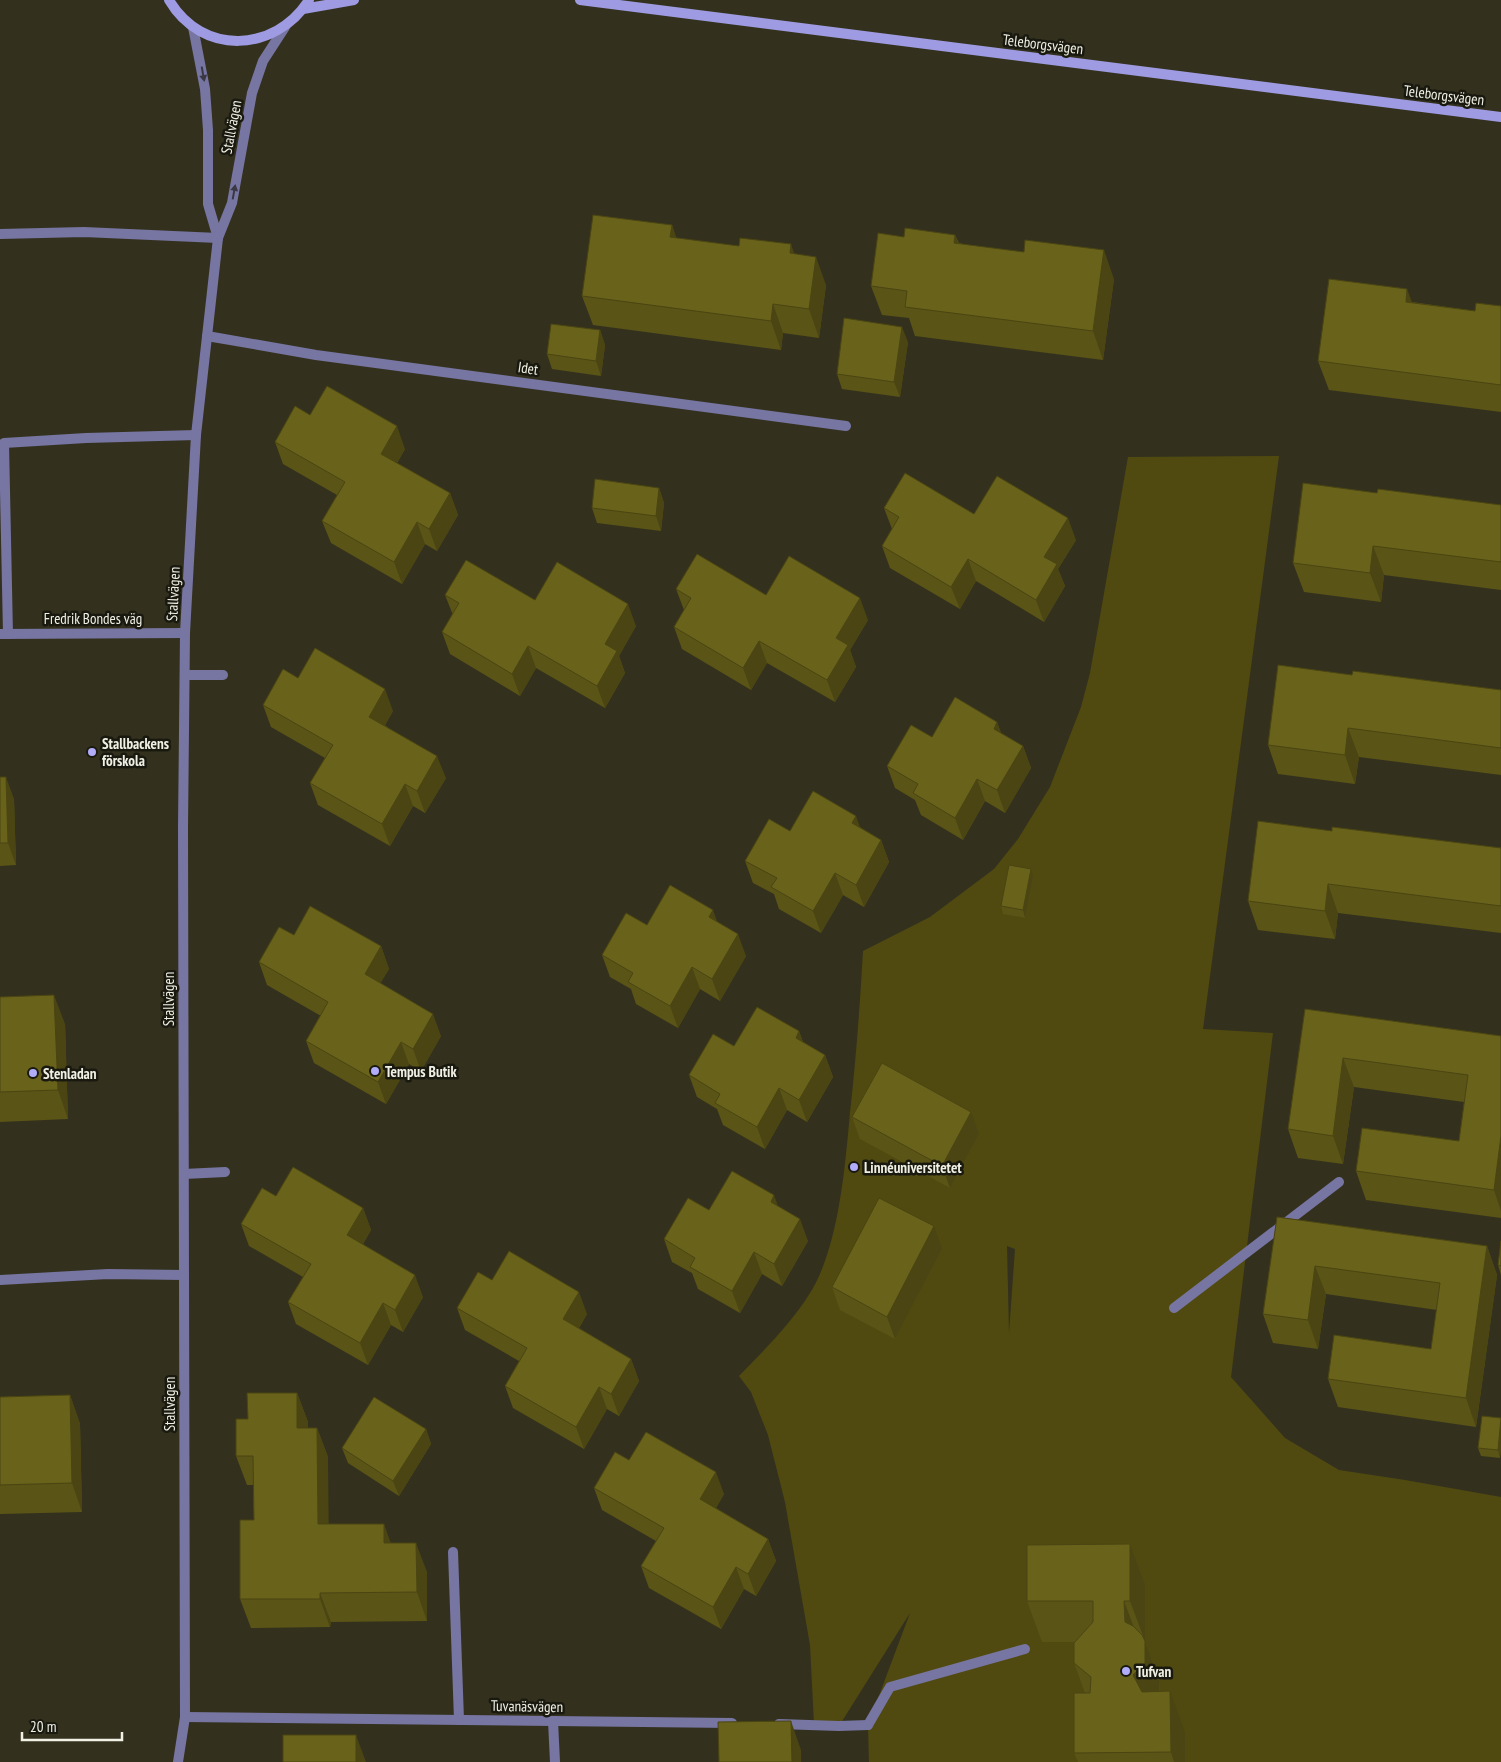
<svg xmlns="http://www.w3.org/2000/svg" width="1501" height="1762" viewBox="0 0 1501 1762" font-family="'PT Sans Narrow',sans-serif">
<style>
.green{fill:#504a10;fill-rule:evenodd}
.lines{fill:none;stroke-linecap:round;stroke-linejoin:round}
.lane{stroke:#7775a2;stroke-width:10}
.street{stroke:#7775a2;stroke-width:10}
.secondary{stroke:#9f9be2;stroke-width:10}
.wall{fill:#5a5416}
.shaded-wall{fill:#4a4512}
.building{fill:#69621a;stroke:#4a4512}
.oneway{fill:#3a3943}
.poi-dot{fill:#b2adf9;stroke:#191910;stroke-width:2}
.labels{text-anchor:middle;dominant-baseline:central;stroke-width:5;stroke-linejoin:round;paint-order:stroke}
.street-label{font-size:15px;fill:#f1f0e4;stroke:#191910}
.poi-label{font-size:15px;font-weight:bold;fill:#f1f0e4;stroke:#191910;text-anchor:start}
</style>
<rect width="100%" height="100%" fill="#33311e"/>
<path class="green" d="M1279,456L1203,1029L1273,1033L1231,1377L1285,1438L1339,1470L1405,1480L1501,1497V1762H869L868,1725L910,1613L839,1726L814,1724L810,1645L785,1502L768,1435L751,1392L739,1376C764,1350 791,1324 810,1293C839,1247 845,1166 850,1113C856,1059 860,1005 863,951L930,917L994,869L1018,839L1050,787L1081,707L1090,673L1128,457ZM1007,1246L1015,1249L1009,1333Z"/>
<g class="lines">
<g class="lane">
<path d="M0,234L84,232L218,238"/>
<path d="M207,336L316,355L846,426"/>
<path d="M8,634L4,443L86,438L196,435"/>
<path d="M185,675H223"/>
<path d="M184,1174L225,1172"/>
<path d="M1174,1308L1339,1182"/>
<path d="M453,1552L459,1720"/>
<path d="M553,1721L555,1762"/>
<path d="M868,1725L890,1687L1025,1649"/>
</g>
<g class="street">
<path d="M193,27L205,89L208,130V204L218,238"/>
<path d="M0,634L185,633"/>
<path d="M0,1280L108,1274L184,1275"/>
<path d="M185,1717L732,1723"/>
<path d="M779,1724L839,1726L868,1725"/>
<path d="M178,1762L185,1717L183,828L185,633L196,435L218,238L232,203L252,93L263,61L285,27"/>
</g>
<g class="secondary">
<path d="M169,0C202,56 275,53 309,0"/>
<path d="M580,0L1501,117"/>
<path d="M303,9L354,0"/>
</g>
</g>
<g class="wall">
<path d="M672,225L676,238L794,254L826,285L819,338L783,333L781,350L593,325L582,296Z"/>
<path d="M955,235L959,243L1114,279L1103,360L915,336L909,318L882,315L871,286L904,237Z"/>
<path d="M1412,302L1475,311L1501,306V412L1329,390L1318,361Z"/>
<path d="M600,330L605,345L601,376L552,369L547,354Z"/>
<path d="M908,342L900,397L842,389L837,374Z"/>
<path d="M310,415L405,449L397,463L450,493L458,515L437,551L425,544L402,584L331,543L322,521L337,495L283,464L275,442Z"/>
<path d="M659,488L664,503L661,531L597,523L592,508Z"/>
<path d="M1377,493L1501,505V590L1384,575L1381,602L1304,592L1293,563Z"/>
<path d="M884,508L974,514L1076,540L1058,569L1065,586L1044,622L976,581L960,609L890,568L882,546L892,529Z"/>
<path d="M676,589L766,595L868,620L850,650L856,667L835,702L767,663L751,690L682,649L674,627L684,610Z"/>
<path d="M445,595L535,600L636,626L619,656L625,673L605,708L536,668L520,696L450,654L442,632L453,615Z"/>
<path d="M1352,675L1501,690V775L1359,757L1355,784L1278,774L1268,745Z"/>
<path d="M298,678L393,711L385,725L446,778L425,813L413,806L390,846L318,805L310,783L325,758L271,727L263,705Z"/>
<path d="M997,722L1001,733L1023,746L1031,768L1005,813L985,801L963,840L921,815L915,800L895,788L887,766L932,737Z"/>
<path d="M0,777L14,799L16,865L0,866Z"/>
<path d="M860,827L881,840L889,862L864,907L843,895L821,933L779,909L774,894L753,883L745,861L790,831Z"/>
<path d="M1332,831L1501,848V933L1338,913L1335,939L1258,930L1248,901Z"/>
<path d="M1033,877L1025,918L1003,914L1001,906Z"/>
<path d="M717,922L746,956L720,1001L700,989L678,1028L636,1004L631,989L610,977L602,955L647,925Z"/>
<path d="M294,935L381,946L389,969L380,983L441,1036L421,1071L409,1064L386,1104L314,1063L306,1041L321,1016L267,985L259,962Z"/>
<path d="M0,997L65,1024L68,1119L0,1122Z"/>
<path d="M1305,1009L1501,1036V1218L1366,1200L1356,1171L1459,1141L1464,1102L1354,1087L1343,1164L1298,1158L1288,1129Z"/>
<path d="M799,1031L803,1042L825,1055L833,1077L807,1122L787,1110L765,1149L723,1125L717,1109L697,1097L689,1075L734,1046Z"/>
<path d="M852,1117L979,1134L950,1188L860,1139Z"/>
<path d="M276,1196L363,1208L371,1230L363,1244L423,1297L403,1332L391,1325L368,1365L296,1324L288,1302L303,1277L249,1246L241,1224Z"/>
<path d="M778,1206L808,1241L782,1286L762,1274L740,1313L698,1289L692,1273L672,1262L664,1239L709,1210Z"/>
<path d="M1277,1217L1487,1246L1497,1275L1476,1427L1338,1407L1328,1379L1431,1349L1437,1310L1326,1294L1318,1349L1273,1343L1263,1314Z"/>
<path d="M942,1249L895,1339L840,1310L832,1287Z"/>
<path d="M1498,1265L1501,1266V1275Z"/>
<path d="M492,1280L587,1314L579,1328L631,1359L639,1381L619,1416L607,1409L584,1449L513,1408L505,1386L519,1361L465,1330L457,1308Z"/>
<path d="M297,1393L308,1422V1428H317L328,1457V1524L391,1543L427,1572V1621L331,1622L330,1627L251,1628L240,1599L254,1520L253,1485H247L236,1456L248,1419Z"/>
<path d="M70,1395L80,1424L82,1512L0,1514V1397Z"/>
<path d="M1501,1418L1500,1458L1481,1456L1478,1448Z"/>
<path d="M426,1429L431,1444L399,1496L348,1463L342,1448Z"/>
<path d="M629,1460L724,1494L716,1508L768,1539L776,1561L756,1596L744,1589L721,1629L649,1588L641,1566L656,1541L602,1510L594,1488Z"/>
<path d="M1130,1544L1145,1584V1641L1159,1681L1160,1691L1185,1732V1762H1078L1074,1753L1085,1693L1074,1663L1075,1642H1042L1027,1601Z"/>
</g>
<g class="shaded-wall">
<path d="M672,225L682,254L670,237Z"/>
<path d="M955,235L966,263L954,243Z"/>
<path d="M791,244L801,273L790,253Z"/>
<path d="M1104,250L1114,279L1103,360L1093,331Z"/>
<path d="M816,257L826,285L819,338L809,309Z"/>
<path d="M1407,289L1418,318L1406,302Z"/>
<path d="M773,304L783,333L781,350L771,321Z"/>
<path d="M902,327L908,342L900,397L894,382Z"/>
<path d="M600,330L605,345L601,376L596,361Z"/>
<path d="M397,426L405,449L389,476L381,454Z"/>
<path d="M659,488L664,503L661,531L656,516Z"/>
<path d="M450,493L458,515L437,551L429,529Z"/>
<path d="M1068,518L1076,540L1058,569L1065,586L1044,622L1036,600L1044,557Z"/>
<path d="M417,522L425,544L402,584L394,562Z"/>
<path d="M1373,546L1384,575L1381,602L1370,573Z"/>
<path d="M968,559L976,581L960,609L951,587Z"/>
<path d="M860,598L868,620L850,650L856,667L835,702L827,680L836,638Z"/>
<path d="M628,604L636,626L619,656L625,673L605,708L597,686L605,644Z"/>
<path d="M759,641L767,663L751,690L743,668Z"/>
<path d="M528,646L536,668L520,696L512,674Z"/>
<path d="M385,689L393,711L377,739L369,717Z"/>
<path d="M997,722L1005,744L994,729Z"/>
<path d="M1348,728L1359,757L1355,784L1345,755Z"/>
<path d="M1023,746L1031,768L1005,813L997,790Z"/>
<path d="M437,756L446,778L425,813L417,791Z"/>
<path d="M6,777L14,799L16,865L8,843Z"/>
<path d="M977,779L985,801L963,840L955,818Z"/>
<path d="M405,784L413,806L390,846L382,824Z"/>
<path d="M856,816L864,838L852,823Z"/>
<path d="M881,840L889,862L864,907L856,885Z"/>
<path d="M1031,869L1033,877L1025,918L1023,910Z"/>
<path d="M835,873L843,895L821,933L813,911Z"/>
<path d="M1328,884L1338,913L1335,939L1325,911Z"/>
<path d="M713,910L721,932L709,917Z"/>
<path d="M738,934L746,956L720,1001L712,979Z"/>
<path d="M381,946L389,969L373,996L365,974Z"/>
<path d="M692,967L700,989L678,1028L670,1006Z"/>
<path d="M54,995L65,1024L68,1119L58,1090Z"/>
<path d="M433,1014L441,1036L421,1071L413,1049Z"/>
<path d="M799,1031L807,1053L796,1038Z"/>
<path d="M401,1042L409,1064L386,1104L378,1082Z"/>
<path d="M825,1055L833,1077L807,1122L799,1100Z"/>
<path d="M1343,1058L1354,1087L1343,1164L1333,1136Z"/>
<path d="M779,1088L787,1110L765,1149L757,1127Z"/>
<path d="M971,1112L979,1134L950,1188L942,1166Z"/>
<path d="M1501,1136V1211L1494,1190Z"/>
<path d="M774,1195L782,1217L771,1202Z"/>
<path d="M363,1208L371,1230L355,1257L347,1235Z"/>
<path d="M800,1219L808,1241L782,1286L774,1264Z"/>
<path d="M934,1226L942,1249L895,1339L887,1317Z"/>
<path d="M1487,1246L1497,1275L1476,1427L1466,1398Z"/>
<path d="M754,1252L762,1274L740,1313L732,1291Z"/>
<path d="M1315,1266L1326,1294L1318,1349L1308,1320Z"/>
<path d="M415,1275L423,1297L403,1332L395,1310Z"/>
<path d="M579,1292L587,1314L571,1341L563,1319Z"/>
<path d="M383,1303L391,1325L368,1365L360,1343Z"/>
<path d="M631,1359L639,1381L619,1416L611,1394Z"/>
<path d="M599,1387L607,1409L584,1449L576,1427Z"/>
<path d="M297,1393L308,1422V1457L297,1428Z"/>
<path d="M70,1395L80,1424L82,1512L72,1483Z"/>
<path d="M1501,1423V1453L1500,1458L1498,1450Z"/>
<path d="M317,1428L328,1457L329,1553L318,1524Z"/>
<path d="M426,1429L431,1444L399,1496L393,1481Z"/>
<path d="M716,1472L724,1494L708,1522L700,1499Z"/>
<path d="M384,1524L394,1552L384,1543Z"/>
<path d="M768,1539L776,1561L756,1596L748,1574Z"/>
<path d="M416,1543L427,1572V1621L417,1592Z"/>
<path d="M1130,1544L1145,1584V1641L1130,1601Z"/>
<path d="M736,1567L744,1589L721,1629L713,1607Z"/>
<path d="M320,1593L331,1622L330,1627L320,1599Z"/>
<path d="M1124,1601L1139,1641L1125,1622Z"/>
<path d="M1145,1641L1159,1681L1160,1703L1147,1716L1133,1675Z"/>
<path d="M1170,1691L1185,1732V1762H1174L1171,1752Z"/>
<path d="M791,1721L801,1750V1762H792Z"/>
<path d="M356,1735L366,1762H356Z"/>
</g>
<g class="building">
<path d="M593,215L672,225L670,237L739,246L740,238L791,244L790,253L816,257L809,309L773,304L771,321L582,296Z"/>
<path d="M905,228L955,235L954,243L1024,252L1025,240L1104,250L1093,331L905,307L907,291L871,286L878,233L904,237Z"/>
<path d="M1329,279L1407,289L1406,302L1475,311L1476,303L1501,306V385L1318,361Z"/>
<path d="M844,318L902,327L894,382L837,374Z"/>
<path d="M551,324L600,330L596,361L547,354Z"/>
<path d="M327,386L397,426L381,454L450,493L429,529L417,522L394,562L322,521L345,482L275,442L295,406L310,415Z"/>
<path d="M905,473L974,514L997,476L1068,518L1044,557L1057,564L1036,600L968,559L951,587L882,546L899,517L884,508Z"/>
<path d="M595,479L659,488L656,516L592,508Z"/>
<path d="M1303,483L1377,493L1378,489L1501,505V562L1373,546L1370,573L1293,563Z"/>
<path d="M697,554L766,595L789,556L860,598L836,638L848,645L827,680L759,641L743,668L674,627L691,598L676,589Z"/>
<path d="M466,560L535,600L557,562L628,604L605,644L617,651L597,686L528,646L512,674L442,632L459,603L445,595Z"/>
<path d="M315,648L385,689L369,717L437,756L417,791L405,784L382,824L310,783L333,745L263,705L283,669L298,678Z"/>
<path d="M1278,665L1352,675L1353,671L1501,690V748L1348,728L1345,755L1268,745Z"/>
<path d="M955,697L997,722L994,729L1023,746L997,790L977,779L955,818L913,793L918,784L887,766L911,725L932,737Z"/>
<path d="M0,777H6L8,843H0Z"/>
<path d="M813,791L856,816L852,823L881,840L856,885L835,873L813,911L771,887L777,878L745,861L769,819L790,831Z"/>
<path d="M1258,821L1332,831V827L1501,848V906L1328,884L1325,911L1248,901Z"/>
<path d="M1009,865L1031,869L1023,910L1001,906Z"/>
<path d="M670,885L713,910L709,917L738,934L712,979L692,967L670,1006L628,982L633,973L602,955L626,913L647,925Z"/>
<path d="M310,906L381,946L365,974L433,1014L413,1049L401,1042L378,1082L306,1041L328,1002L259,962L279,927L294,935Z"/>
<path d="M54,995L58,1090L0,1092V997Z"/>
<path d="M757,1007L799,1031L796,1038L825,1055L799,1100L779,1088L757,1127L715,1103L720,1094L689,1075L713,1034L734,1046Z"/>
<path d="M1305,1009L1501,1036V1136L1494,1190L1356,1171L1362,1128L1459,1141L1468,1075L1343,1058L1333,1136L1288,1129Z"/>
<path d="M882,1063L971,1112L942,1166L852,1117Z"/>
<path d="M293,1167L363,1208L347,1235L415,1275L395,1310L383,1303L360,1343L288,1302L311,1264L241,1224L262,1188L276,1196Z"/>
<path d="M732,1171L774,1195L771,1202L800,1219L774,1264L754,1252L732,1291L690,1267L695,1258L664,1239L688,1198L709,1210Z"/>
<path d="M879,1198L934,1226L887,1317L832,1287Z"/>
<path d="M1277,1217L1487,1246L1466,1398L1328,1379L1334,1335L1431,1349L1440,1283L1315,1266L1308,1320L1263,1314Z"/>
<path d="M1501,1241V1266L1498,1265Z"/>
<path d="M509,1251L579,1292L563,1319L631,1359L611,1394L599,1387L576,1427L505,1386L527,1348L457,1308L478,1272L492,1280Z"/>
<path d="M247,1393H297V1428H317L318,1524H384V1543H416L417,1592L320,1593V1599H240V1520H254L253,1456H236V1419H248Z"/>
<path d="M70,1395L72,1483L0,1485V1397Z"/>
<path d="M374,1397L426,1429L393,1481L342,1448Z"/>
<path d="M1482,1416L1501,1418L1498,1450L1478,1448Z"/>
<path d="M646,1432L716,1472L700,1499L768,1539L748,1574L736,1567L713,1607L641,1566L664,1528L594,1488L615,1452L629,1460Z"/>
<path d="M1130,1544V1601H1124L1125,1622L1133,1626L1142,1635L1145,1641V1663L1133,1675L1142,1692L1170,1691L1171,1752L1074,1753V1693H1090L1091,1677L1074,1663V1643L1093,1622V1601H1027V1545Z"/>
<path d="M791,1721L792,1762H719L718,1722Z"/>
<rect x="283" y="1735" width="73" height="27"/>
</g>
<defs><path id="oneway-solid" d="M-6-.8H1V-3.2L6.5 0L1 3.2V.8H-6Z" transform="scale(1.25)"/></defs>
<g class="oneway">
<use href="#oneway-solid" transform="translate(203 74) rotate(80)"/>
<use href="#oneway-solid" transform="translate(234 192) rotate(-80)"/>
</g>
<g class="poi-dot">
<circle cx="92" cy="752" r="5"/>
<circle cx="375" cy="1071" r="5"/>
<circle cx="33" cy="1073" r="5"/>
<circle cx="854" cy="1167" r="5"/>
<circle cx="1126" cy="1671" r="5"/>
</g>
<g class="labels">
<g class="street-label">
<text transform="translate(1043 44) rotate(7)">Teleborgsvägen</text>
<text transform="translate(1444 95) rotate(7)">Teleborgsvägen</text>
<text transform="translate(231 127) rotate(-79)">Stallvägen</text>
<text transform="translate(528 368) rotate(8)">Idet</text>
<text transform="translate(173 594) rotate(-87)">Stallvägen</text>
<text x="93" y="618">Fredrik Bondes väg</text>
<text transform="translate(168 999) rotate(-90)">Stallvägen</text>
<text transform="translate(169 1404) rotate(-90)">Stallvägen</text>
<text transform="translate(527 1706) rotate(1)">Tuvanäsvägen</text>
</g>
<g class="poi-label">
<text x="102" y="743">Stallbackens<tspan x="102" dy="17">förskola</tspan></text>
<text x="385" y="1071">Tempus Butik</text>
<text x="43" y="1073">Stenladan</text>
<text x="864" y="1167">Linnéuniversitetet</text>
<text x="1136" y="1671">Tufvan</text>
</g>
</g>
<path d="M22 1732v8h100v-8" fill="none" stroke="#f1f0e4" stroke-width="2.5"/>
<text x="30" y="1732" font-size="15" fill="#f1f0e4" stroke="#191910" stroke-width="4" paint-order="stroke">20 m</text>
</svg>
